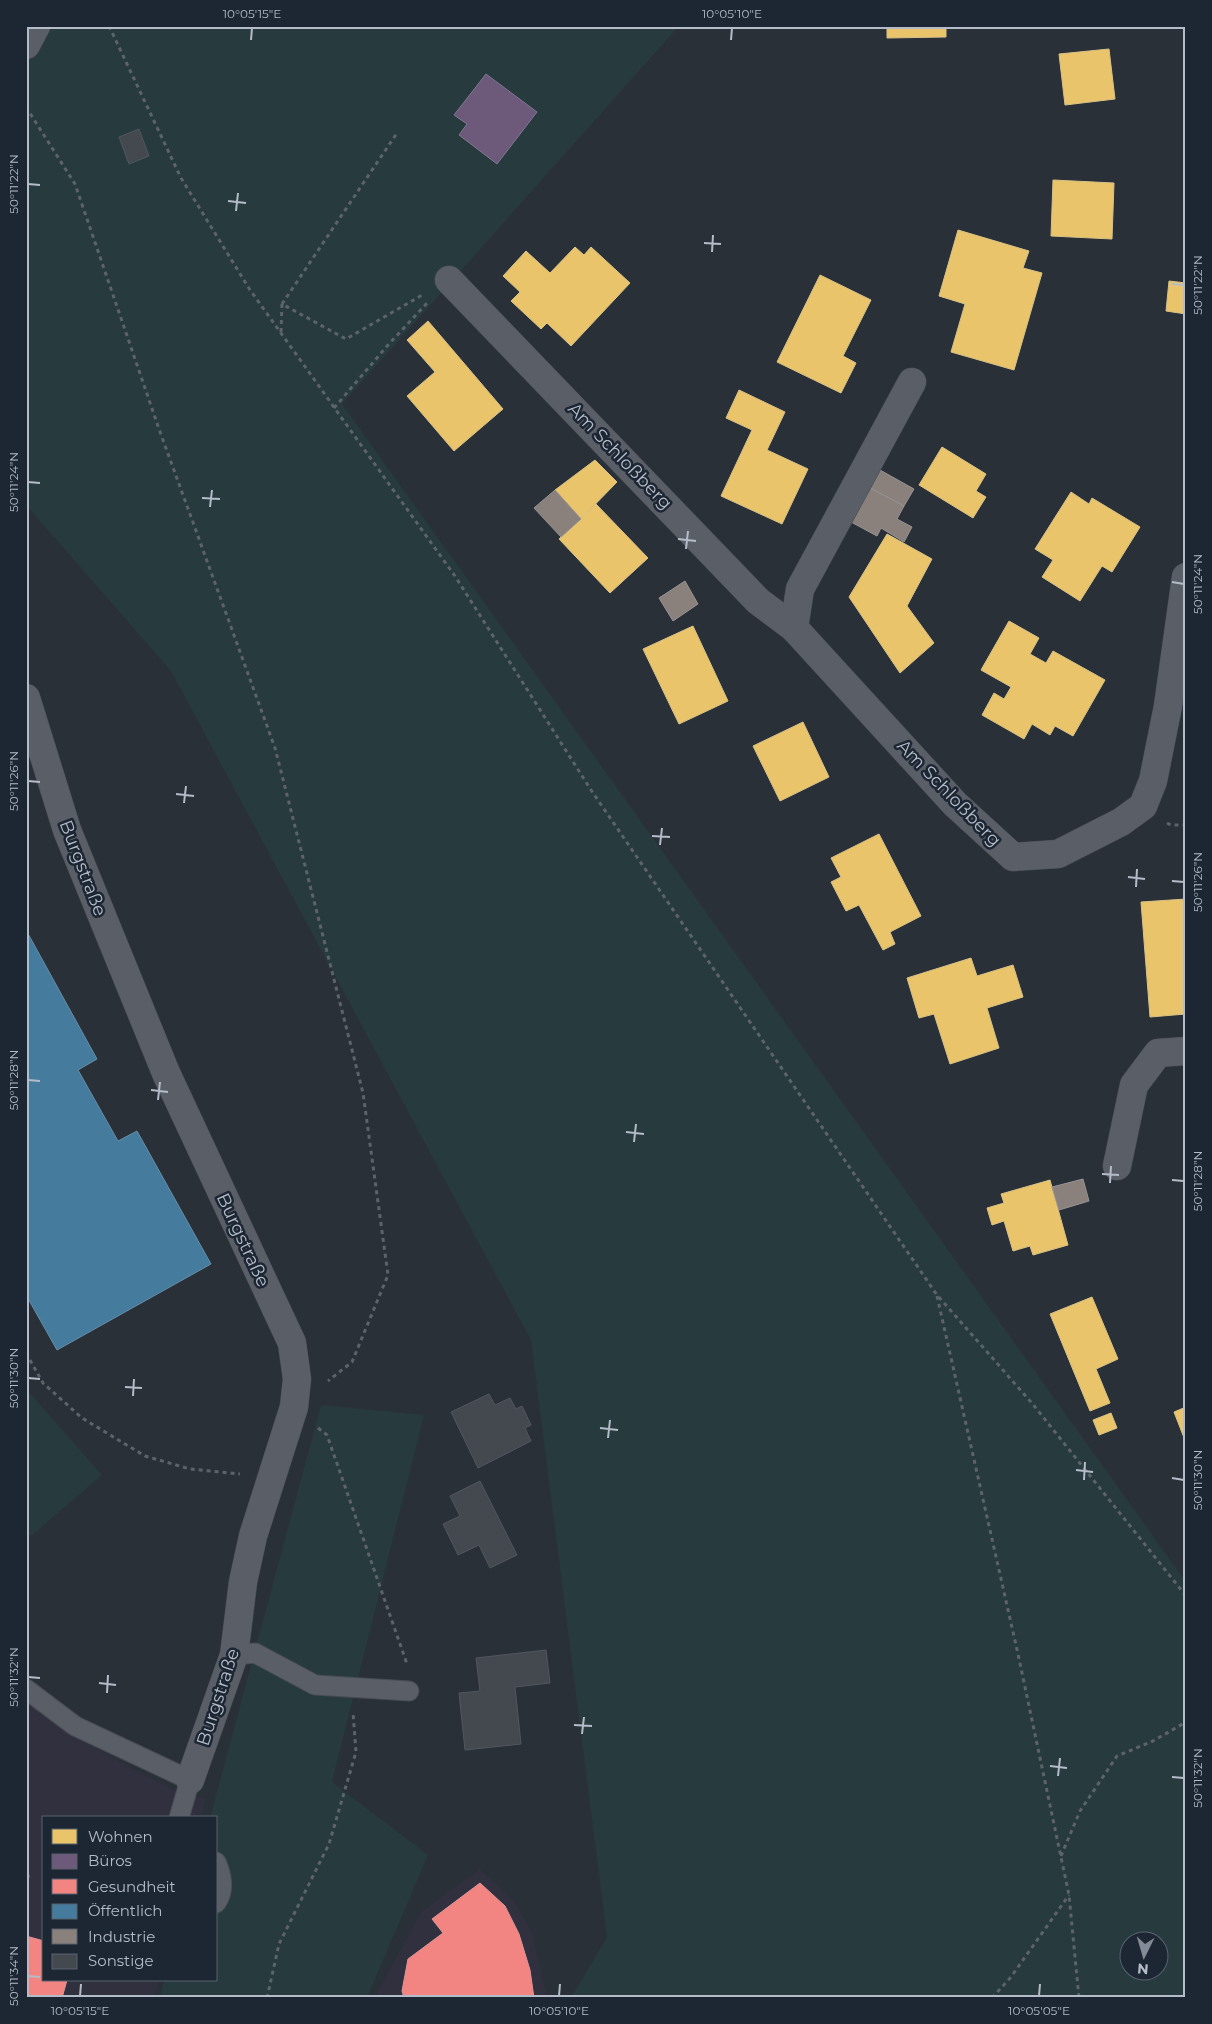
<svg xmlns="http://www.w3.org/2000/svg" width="1212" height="2024" viewBox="0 0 1212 2024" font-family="Montserrat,sans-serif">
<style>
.medical{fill:#31303e}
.green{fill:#273a3e;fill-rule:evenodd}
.homes{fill:#e9c46a;stroke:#d9c286}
.offices{fill:#6d597a;stroke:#827792}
.health{fill:#f28482;stroke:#df9597}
.public{fill:#457b9d;stroke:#668eaa}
.industry{fill:#8a817c;stroke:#979393}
.building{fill:#444950;stroke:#52575f}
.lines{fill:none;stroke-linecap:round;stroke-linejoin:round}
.lane-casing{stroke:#484c53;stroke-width:21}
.street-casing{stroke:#484c53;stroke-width:29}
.path{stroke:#5d636a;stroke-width:3;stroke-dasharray:4 4;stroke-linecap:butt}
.lane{stroke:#5a5e66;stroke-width:19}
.street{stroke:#5a5e66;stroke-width:28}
.ticks{fill:none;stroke:#b4bcc9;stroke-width:2}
.labels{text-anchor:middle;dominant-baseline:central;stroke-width:5;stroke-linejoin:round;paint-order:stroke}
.street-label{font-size:18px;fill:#b4bcc9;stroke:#1d2633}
.neatline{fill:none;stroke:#b4bcc9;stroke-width:2}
.ticks-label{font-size:12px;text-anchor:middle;fill:#b4bcc9}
</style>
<rect width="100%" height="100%" fill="#2a3038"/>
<g class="medical">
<path d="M26,1696L87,1744L178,1792L206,1799L201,1818H44V1980H159L154,1998H26Z"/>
<path d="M480,1869L514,1901L532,1932L547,1998H374L421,1912Z"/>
</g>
<g class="green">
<path d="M26,26H679L342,404L1186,1582V1998H571L607,1937L531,1340L171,671L26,505ZM1130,1942H1160V1972H1130Z"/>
<path d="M26,1389L102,1475L31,1536L26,1531Z"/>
<path d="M321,1405L424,1415L332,1782L428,1855L367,1998H160L164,1980H216V1818H210Z"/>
</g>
<g class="homes">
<path d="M887,26H946V37L887,38Z"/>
<path d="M1109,49L1115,99L1065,105L1059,54Z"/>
<path d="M1053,180L1114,183L1112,239L1051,236Z"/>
<path d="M958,230L1029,251L1023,268L1042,273L1014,370L951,352L965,304L939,296Z"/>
<path d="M575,247L584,255L591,247L630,283L571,346L547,323L541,329L511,301L520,292L503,276L526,251L550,273Z"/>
<path d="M820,275L871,300L843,356L856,363L841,393L777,362Z"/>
<path d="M1169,281L1186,283V314L1166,311Z"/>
<path d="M428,321L503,409L454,451L407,396L435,372L407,340Z"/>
<path d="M739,390L785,412L767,450L808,469L782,524L721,496L752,430L726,418Z"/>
<path d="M942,447L986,474L976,491L986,497L973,518L919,485Z"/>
<path d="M595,460L617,482L581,519L555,490Z"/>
<path d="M1071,492L1089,504L1092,498L1140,527L1112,572L1102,566L1080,601L1042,577L1053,560L1035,549Z"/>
<path d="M596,504L648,558L610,593L559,539Z"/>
<path d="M887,534L932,559L907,606L934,643L900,673L849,597Z"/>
<path d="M1009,621L1039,638L1030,654L1046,663L1053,651L1105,680L1073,736L1055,726L1050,735L1032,724L1024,739L982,715L994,693L1004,699L1011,687L981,670Z"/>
<path d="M693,626L728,701L679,724L643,649Z"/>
<path d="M803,722L829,777L780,801L753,746Z"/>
<path d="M879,834L921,916L890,932L895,944L883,950L859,905L846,911L831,882L841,877L831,858Z"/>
<path d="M1186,899V1014L1150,1017L1141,902Z"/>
<path d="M971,958L977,976L1013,965L1023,997L987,1008L999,1048L950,1064L934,1014L919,1018L907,978Z"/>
<path d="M1050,1180L1068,1245L1033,1255L1030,1246L1013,1251L1004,1221L992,1225L987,1208L1004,1203L1001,1194Z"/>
<path d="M1092,1297L1118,1359L1096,1369L1110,1403L1090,1411L1050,1314Z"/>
<path d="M1186,1407V1443L1174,1412Z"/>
<path d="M1111,1413L1117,1428L1099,1435L1093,1420Z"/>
</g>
<path class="offices" d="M486,74L537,112L497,164L459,135L467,124L454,115Z"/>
<g class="health">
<path d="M480,1883L505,1906L519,1934L530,1970L534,1998H404L402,1991L408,1959L443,1933L432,1919Z"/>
<path d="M26,1936L44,1941V1980H67L62,1998H26Z"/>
</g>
<path class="public" d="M26,930L97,1059L78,1070L118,1141L137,1131L211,1264L57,1350L26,1295Z"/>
<g class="industry">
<path d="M880,470L914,489L904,506L870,488Z"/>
<path d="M870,488L904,506L897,519L912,527L904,542L881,528L877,536L851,522Z"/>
<path d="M555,490L581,519L561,537L534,508Z"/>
<path d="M685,581L698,604L673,621L659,598Z"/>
<path d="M1083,1179L1089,1201L1059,1210L1052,1187Z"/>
</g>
<g class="building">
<path d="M139,129L149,156L129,164L119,137Z"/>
<path d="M489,1394L495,1405L510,1398L516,1409L522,1406L531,1425L525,1428L531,1441L478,1468L451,1412Z"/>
<path d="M480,1481L517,1555L490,1568L479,1545L458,1555L443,1524L460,1516L450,1496Z"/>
<path d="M546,1650L550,1683L515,1687L521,1744L465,1750L459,1693L480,1691L476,1658Z"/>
</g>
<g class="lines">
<g class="lane-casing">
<g id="lane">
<path d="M234,1655L255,1653L315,1685L409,1691"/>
<path d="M26,1689L75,1726L190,1780L179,1818"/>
<path d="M216,1862C222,1875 225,1891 216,1903"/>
</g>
</g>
<g class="street-casing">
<g id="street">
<path d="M26,45L36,26"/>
<path d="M449,280L758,601L794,628L955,804L1013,857L1058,854L1121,822L1143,806L1153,781L1168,706L1186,577"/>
<path d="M794,628L800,589L912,382"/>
<path d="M26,698L67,830L166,1073L292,1343L297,1379L294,1407L253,1536L243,1582L234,1655L190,1780"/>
<path d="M1117,1166L1134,1085L1158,1053L1186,1051"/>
</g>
</g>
<g class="path">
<path d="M109,26L181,178L250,290L455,576L591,790L937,1295L1031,1402L1186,1596"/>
<path d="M26,107L75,184L159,429L275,748L363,1093L388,1275L352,1362L328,1381"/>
<path d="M282,304L397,133"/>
<path d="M281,332L282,304L346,339L424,294"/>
<path d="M334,408L388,345L428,302"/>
<path d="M1167,823L1171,825H1186"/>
<path d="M937,1296L1018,1654L1069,1895L1079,1998"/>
<path d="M26,1353L43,1383L82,1418L145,1456L190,1469L240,1474"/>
<path d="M318,1428L327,1435L407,1664"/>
<path d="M1061,1856L1080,1811L1117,1756L1153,1741L1186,1722"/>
<path d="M26,1877L32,1875"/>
<path d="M267,1998L279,1944L329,1844L356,1752L353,1712"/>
<path d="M992,1998L1011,1977L1069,1895"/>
</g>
<use href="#lane" class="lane"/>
<use href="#street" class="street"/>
</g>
<path class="ticks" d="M251,40L252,28M731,40L732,28M28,184L40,185M228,201L246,203M236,211L238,193M704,243L721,244M712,252L713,235M1172,284L1184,285M28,482L40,483M202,498L220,499M210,507L212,490M678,539L696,541M686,549L688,531M1172,582L1184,584M28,781L40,782M176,794L194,796M184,803L186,786M652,836L670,837M660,845L662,828M1128,877L1145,879M1172,881L1184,882M1136,887L1137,869M28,1080L40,1081M151,1090L168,1092M158,1100L160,1082M626,1132L644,1134M634,1142L636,1124M1102,1174L1119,1175M1172,1180L1184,1181M1110,1183L1111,1166M28,1378L40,1379M125,1387L142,1388M133,1396L134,1379M600,1428L618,1430M608,1438L610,1420M1076,1470L1093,1472M1172,1478L1184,1480M1084,1480L1085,1462M28,1677L40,1678M99,1683L116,1685M107,1693L108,1675M574,1725L592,1726M582,1734L584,1717M1050,1766L1067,1768M1058,1776L1060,1758M1172,1777L1184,1778M28,1976L40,1977M80,1996L81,1984M559,1996L560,1984M1039,1996L1040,1984"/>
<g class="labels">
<g class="street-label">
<text transform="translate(620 456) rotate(46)">Am Schloßberg</text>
<text transform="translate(949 793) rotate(46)">Am Schloßberg</text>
<text transform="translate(83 868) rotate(69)">Burgstraße</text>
<text transform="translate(243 1240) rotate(65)">Burgstraße</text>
<text transform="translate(218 1697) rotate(-72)">Burgstraße</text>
</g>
</g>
<rect width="1212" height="2024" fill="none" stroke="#1d2633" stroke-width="55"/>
<rect x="42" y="1816" width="175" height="165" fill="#1d2633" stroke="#59626f"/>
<rect x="52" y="1829" width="25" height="15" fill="#e9c46a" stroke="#59626f"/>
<text x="88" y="1842" font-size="15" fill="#b4bcc9">Wohnen</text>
<rect x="52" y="1854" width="25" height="15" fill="#6d597a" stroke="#59626f"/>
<text x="88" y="1866" font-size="15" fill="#b4bcc9">Büros</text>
<rect x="52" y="1879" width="25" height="15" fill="#f28482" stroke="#59626f"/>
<text x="88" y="1892" font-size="15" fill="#b4bcc9">Gesundheit</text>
<rect x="52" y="1904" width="25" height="15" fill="#457b9d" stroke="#59626f"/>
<text x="88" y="1916" font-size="15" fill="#b4bcc9">Öffentlich</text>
<rect x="52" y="1929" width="25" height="15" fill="#8a817c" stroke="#59626f"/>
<text x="88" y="1942" font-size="15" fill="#b4bcc9">Industrie</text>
<rect x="52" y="1954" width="25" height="15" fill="#444950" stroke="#59626f"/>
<text x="88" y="1966" font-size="15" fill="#b4bcc9">Sonstige</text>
<g transform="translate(1144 1956) rotate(185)"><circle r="24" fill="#1d2633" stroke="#59626f"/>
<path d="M0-4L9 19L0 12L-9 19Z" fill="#848b96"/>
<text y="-8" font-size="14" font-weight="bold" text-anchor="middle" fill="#b4bcc9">N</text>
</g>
<rect x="28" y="28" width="1156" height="1968" class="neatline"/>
<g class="ticks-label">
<text x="252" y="18">10°05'15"E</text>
<text x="732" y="18">10°05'10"E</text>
<text transform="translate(14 184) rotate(-90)" y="4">50°11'22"N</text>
<text transform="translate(1198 285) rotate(-90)" y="4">50°11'22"N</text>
<text transform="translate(14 482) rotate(-90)" y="4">50°11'24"N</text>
<text transform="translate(1198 584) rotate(-90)" y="4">50°11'24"N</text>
<text transform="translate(14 781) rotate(-90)" y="4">50°11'26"N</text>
<text transform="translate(1198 882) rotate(-90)" y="4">50°11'26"N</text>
<text transform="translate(14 1080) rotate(-90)" y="4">50°11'28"N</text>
<text transform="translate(1198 1181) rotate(-90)" y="4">50°11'28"N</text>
<text transform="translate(14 1378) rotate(-90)" y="4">50°11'30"N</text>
<text transform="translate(1198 1480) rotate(-90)" y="4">50°11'30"N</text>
<text transform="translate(14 1677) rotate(-90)" y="4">50°11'32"N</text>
<text transform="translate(1198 1778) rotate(-90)" y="4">50°11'32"N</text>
<text transform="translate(14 1976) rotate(-90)" y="4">50°11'34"N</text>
<text x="80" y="2015">10°05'15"E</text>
<text x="559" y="2015">10°05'10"E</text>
<text x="1039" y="2015">10°05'05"E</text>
</g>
</svg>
